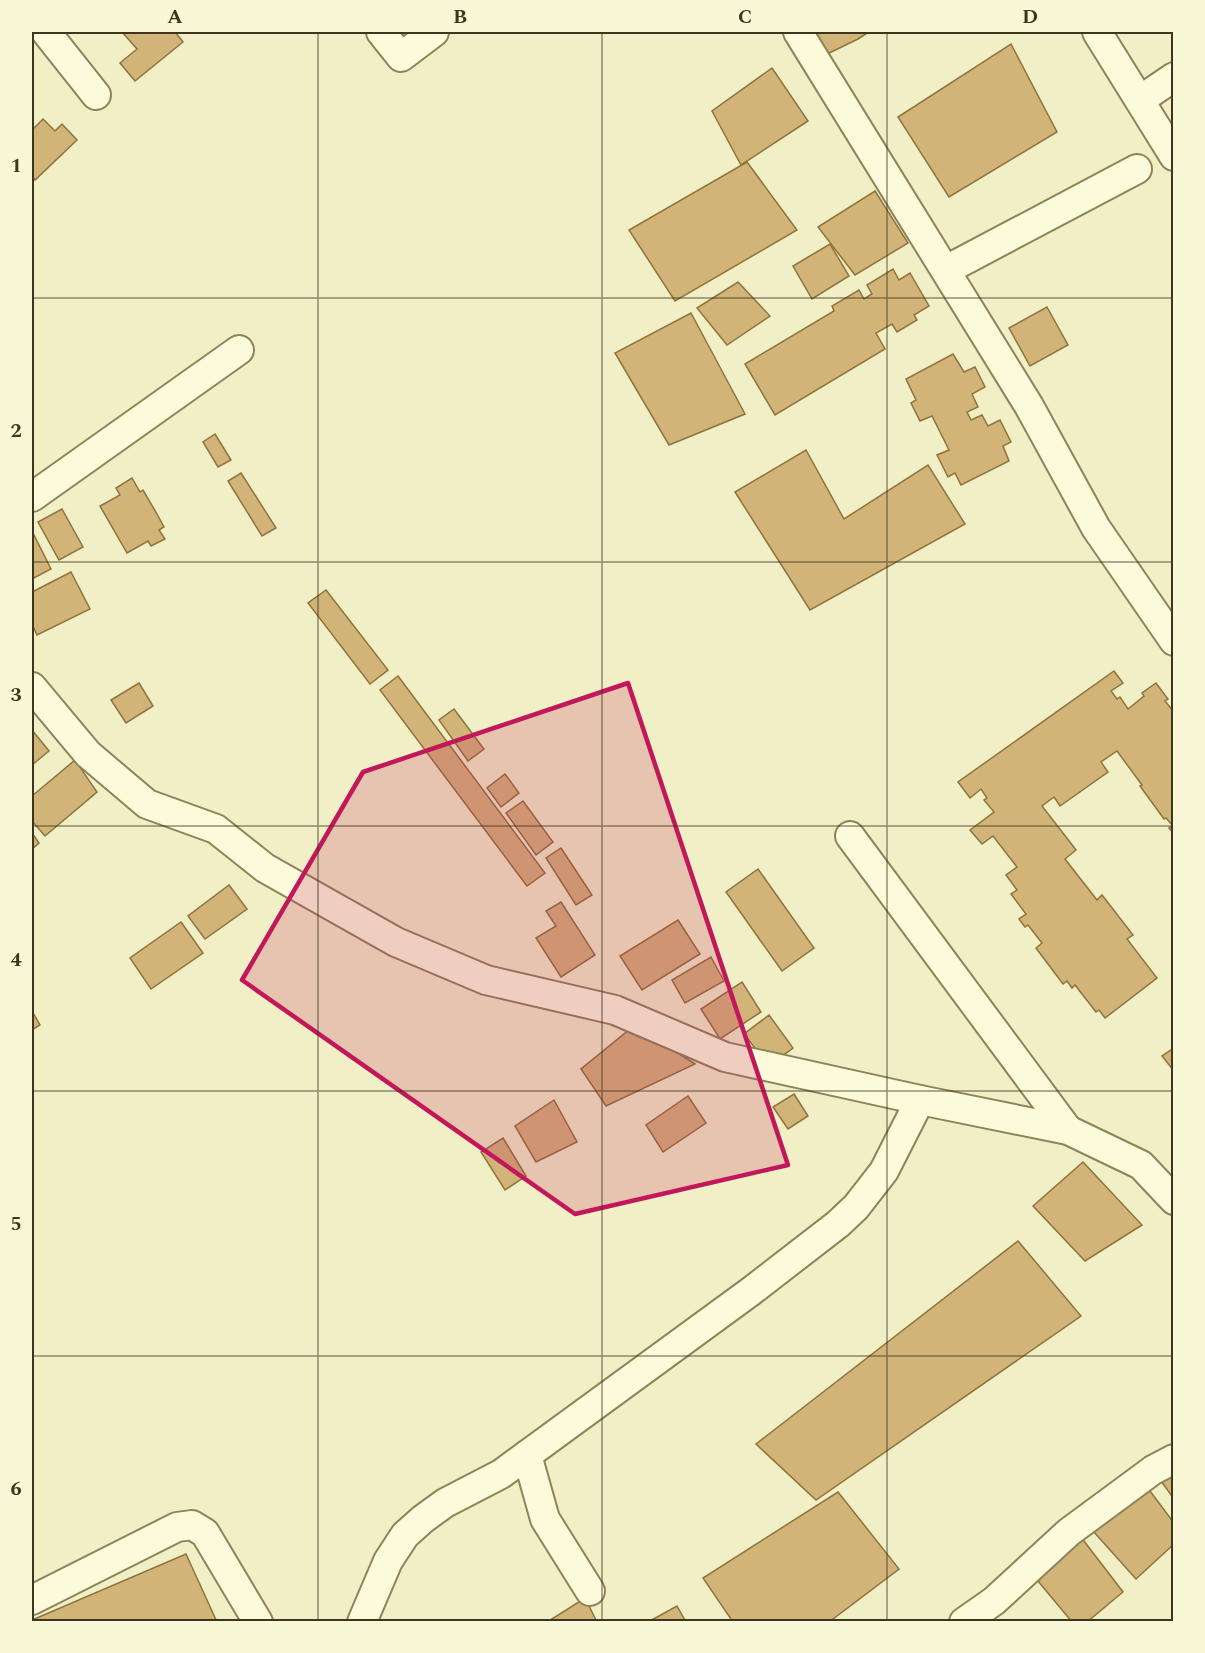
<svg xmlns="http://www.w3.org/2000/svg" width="1205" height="1653" viewBox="0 0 1205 1653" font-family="Spectral,serif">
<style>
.building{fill:#d2b479;stroke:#8f733d;stroke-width:1.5}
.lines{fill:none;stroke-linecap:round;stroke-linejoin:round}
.minor-casing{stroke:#8e8359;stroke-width:32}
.minor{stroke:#fbfada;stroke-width:28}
.marked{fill:#c2185b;fill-opacity:0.2;stroke:#c2185b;stroke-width:4.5;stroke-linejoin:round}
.grid{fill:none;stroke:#3d351e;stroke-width:1.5;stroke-opacity:0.55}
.neatline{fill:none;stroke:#3d351e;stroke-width:2}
.grid-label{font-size:20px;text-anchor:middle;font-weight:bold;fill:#3d351e}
</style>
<rect width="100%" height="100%" fill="#f1efc5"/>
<g class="building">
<path d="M122,32H175L183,42L135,81L120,63L137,49Z"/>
<path d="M394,32H416L402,41Z"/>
<path d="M808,32H869L858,39L821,57Z"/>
<path d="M1011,44L1057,132L949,197L898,117Z"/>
<path d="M772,68L808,121L741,165L712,111Z"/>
<path d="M43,119L55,131L62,124L77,140L35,180L32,176V130Z"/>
<path d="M747,162L797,230L675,301L629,230Z"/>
<path d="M875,191L908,243L855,275L818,227Z"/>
<path d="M830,244L849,276L812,299L793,266Z"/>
<path d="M893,269L899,280L910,273L929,306L914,315L917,320L897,332L892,324L876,333L885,349L775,415L745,364L834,311L832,306L859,290L864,299L872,294L867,285Z"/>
<path d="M738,282L770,316L727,345L697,308Z"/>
<path d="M1047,307L1068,345L1030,366L1009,328Z"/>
<path d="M691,313L745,414L669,445L615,353Z"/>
<path d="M953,354L964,372L975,367L985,387L972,394L978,407L967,412L971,420L982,415L988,426L1000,420L1011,442L1003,446L1009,461L961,485L955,473L948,477L937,455L949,450L932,416L920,421L911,403L916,400L906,379Z"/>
<path d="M215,434L231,460L218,467L203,442Z"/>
<path d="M806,450L844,519L928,465L965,524L810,610L735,492Z"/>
<path d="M241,473L276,528L262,536L228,481Z"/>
<path d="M132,478L140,492L143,490L157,514L164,527L159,530L165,539L151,546L148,541L127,553L100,506L120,495L116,488Z"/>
<path d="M62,509L83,547L59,560L38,522Z"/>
<path d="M32,531L51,569L32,579Z"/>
<path d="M71,572L90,609L37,635L32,624V592Z"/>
<path d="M326,590L388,670L370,684L308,603Z"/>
<path d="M1114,671L1123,683L1111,691L1117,699L1120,697L1128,709L1144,696L1142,693L1156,683L1168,699L1165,701L1174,712V834L1169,828L1173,826L1166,818L1164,819L1140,786L1142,785L1117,751L1101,762L1108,772L1060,806L1054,797L1042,806L1076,850L1065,859L1097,900L1102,895L1133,935L1127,939L1157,978L1105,1018L1099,1010L1096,1012L1075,985L1072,988L1067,981L1063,984L1036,948L1042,943L1028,925L1025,927L1019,919L1026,914L1011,894L1017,890L1006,875L1017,867L993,836L982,844L970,830L994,812L984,800L987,798L981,789L970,798L958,782Z"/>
<path d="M398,676L545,873L527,886L380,690Z"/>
<path d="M139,683L153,706L126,723L111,700Z"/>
<path d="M454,709L484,749L468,761L439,720Z"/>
<path d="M32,730L49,751L32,765Z"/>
<path d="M75,760L97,792L45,836L32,821V796Z"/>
<path d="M505,774L519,793L501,807L487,788Z"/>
<path d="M523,801L553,842L536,855L506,813Z"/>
<path d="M32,833L39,843L32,849Z"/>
<path d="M561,848L592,895L576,905L546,858Z"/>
<path d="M758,869L814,948L782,971L726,892Z"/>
<path d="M229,885L247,909L205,939L188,916Z"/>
<path d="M561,902L595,955L561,977L536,938L556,926L546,911Z"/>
<path d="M678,920L700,954L642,990L620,956Z"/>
<path d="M181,922L203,953L151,989L130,958Z"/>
<path d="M711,957L724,981L685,1003L672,980Z"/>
<path d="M742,982L761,1012L720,1039L701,1009Z"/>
<path d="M32,1011L40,1025L32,1030Z"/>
<path d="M769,1015L793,1048L769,1066L744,1034Z"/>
<path d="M635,1025L695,1064L606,1106L581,1069Z"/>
<path d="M1174,1048V1071L1162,1056Z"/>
<path d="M794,1094L808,1116L788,1129L773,1107Z"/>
<path d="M688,1096L706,1123L663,1152L646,1125Z"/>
<path d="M554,1100L577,1142L536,1162L515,1126Z"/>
<path d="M503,1138L526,1176L505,1190L481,1152Z"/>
<path d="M1083,1162L1142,1225L1085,1261L1033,1206Z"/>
<path d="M1018,1241L1081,1316L816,1500L756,1444Z"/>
<path d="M1174,1460V1499L1153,1470Z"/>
<path d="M1141,1479L1174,1523V1544L1136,1579L1084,1521Z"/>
<path d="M838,1492L899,1569L829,1622H733L703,1578Z"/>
<path d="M1074,1528L1123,1592L1087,1622H1072L1028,1569Z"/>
<path d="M186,1554L217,1622H32V1620Z"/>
<path d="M585,1598L597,1622H547Z"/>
<path d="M677,1606L686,1622H648Z"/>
</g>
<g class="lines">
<g class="minor-casing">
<g id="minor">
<path d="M46,32L96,95"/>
<path d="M381,32L401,57L434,32"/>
<path d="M798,32L1029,406L1096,528L1174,641"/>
<path d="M1097,32L1174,156"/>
<path d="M1140,100L1174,77"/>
<path d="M946,270L1137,169"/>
<path d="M32,497L239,350"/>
<path d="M32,687L88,754L147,804L216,829L265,868L396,942L486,980L615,1010L725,1057L920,1100L1068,1130L1141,1165L1174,1200"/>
<path d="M850,836L1068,1130"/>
<path d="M527,1455L545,1519L590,1591"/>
<path d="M32,1600L177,1527L192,1525L205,1533L258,1622"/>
<path d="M362,1622L388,1561L405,1535L423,1519L445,1503L501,1474L750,1292L838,1224L856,1207L884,1171L920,1100"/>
<path d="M964,1622L994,1601L1069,1532L1153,1470L1174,1459"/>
</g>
</g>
<use href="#minor" class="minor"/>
</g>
<path class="marked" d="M628,683L788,1165L575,1214L242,980L363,772Z"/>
<path class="grid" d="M318,32V1622M602,32V1622M887,32V1622M32,298H1174M32,562H1174M32,826H1174M32,1091H1174M32,1356H1174"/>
<rect width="1205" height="1653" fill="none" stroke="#f8f7d6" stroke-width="66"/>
<rect x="33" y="33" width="1139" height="1587" class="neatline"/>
<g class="grid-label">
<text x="175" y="23">A</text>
<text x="460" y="23">B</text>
<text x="745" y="23">C</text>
<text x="1030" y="23">D</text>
<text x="16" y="172">1</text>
<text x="16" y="437">2</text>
<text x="16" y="701">3</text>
<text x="16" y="966">4</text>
<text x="16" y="1230">5</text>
<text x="16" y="1495">6</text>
</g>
</svg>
